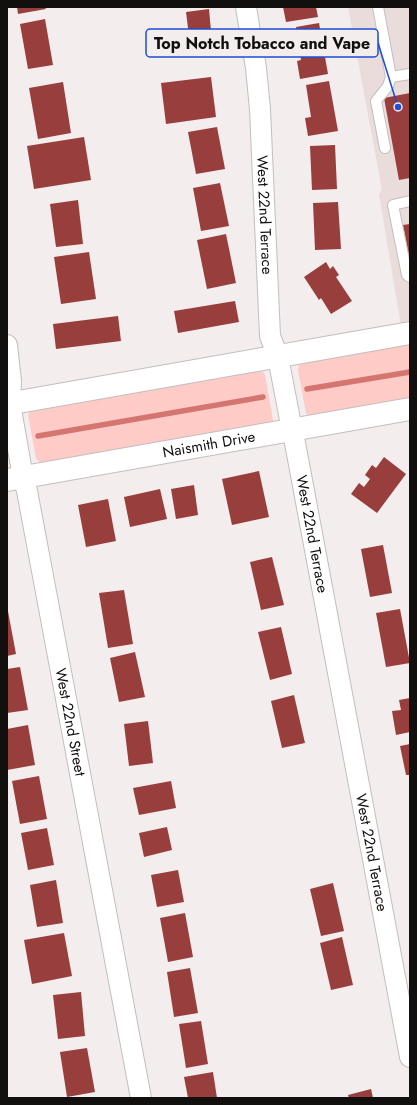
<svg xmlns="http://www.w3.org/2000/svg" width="417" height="1105" viewBox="0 0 417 1105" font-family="Jost,sans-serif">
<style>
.built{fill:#eadcdb}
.green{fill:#fecbc7}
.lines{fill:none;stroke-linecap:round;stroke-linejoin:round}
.stream{stroke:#d57571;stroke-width:5.5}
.building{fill:#983f3d}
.lane-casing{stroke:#c3bebd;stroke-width:12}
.street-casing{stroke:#c3bebd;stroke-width:22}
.secondary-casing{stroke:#c3bebd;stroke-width:24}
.lane{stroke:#fff;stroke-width:10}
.street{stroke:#fff;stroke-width:20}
.secondary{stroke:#fff;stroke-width:22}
.labels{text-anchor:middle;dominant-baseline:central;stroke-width:4;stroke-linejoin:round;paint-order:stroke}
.street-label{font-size:15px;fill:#11100f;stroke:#f3eded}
.leader{fill:none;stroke:#1d4ed8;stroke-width:1.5}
.callout-dot{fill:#1d4ed8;stroke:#f3eded;stroke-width:1.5}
.callout{fill:#f3eded;stroke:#1d4ed8;stroke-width:1.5}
.callout-label{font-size:16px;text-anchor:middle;font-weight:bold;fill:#11100f}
</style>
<rect width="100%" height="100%" fill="#f3eded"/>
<path class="built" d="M348,7H410V324L401,326L379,194L382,190Z"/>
<g class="green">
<path d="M410,343V399L311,417L306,413L298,370L299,365L301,363Z"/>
<path d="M257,369L262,371L265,375L273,420L269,425L44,465L39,462L36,458L28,415L31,410Z"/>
</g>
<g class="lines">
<g class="stream">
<path d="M307,389L410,372"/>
<path d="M38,436L263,397"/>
</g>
</g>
<g class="building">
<path d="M17,7H45L46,9L18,14Z"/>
<path d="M283,7H316L318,17L286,22Z"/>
<path d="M209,9L212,42L190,44L186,12Z"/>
<path d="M45,19L53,65L28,69L20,24Z"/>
<path d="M319,23L328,74L300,79L297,61L301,60L296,27Z"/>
<path d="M211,77L216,117L166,124L161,83Z"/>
<path d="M329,81L338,131L308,136L305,118L311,117L306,85Z"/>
<path d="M63,82L71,133L38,139L29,88Z"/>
<path d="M410,93V178L399,180L384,98Z"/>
<path d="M217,127L225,169L196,174L188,132Z"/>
<path d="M84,137L91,180L34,189L27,146Z"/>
<path d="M335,145L337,189L312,190L310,146Z"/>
<path d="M220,183L229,226L201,231L193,188Z"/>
<path d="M78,200L83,244L56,247L50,204Z"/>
<path d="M338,202L341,249L315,250L313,203Z"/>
<path d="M410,224V256H409L403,225Z"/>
<path d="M226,234L236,283L207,289L197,240Z"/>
<path d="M89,252L96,299L61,304L54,257Z"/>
<path d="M326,262L330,269L333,266L339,275L336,277L352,301L331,314L321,298L319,300L304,277Z"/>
<path d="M235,301L239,322L178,333L174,311Z"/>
<path d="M118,316L121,341L56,349L53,324Z"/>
<path d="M384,457L406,474L377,513L351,494L359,483L364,487L370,479L365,475L372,465L376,468Z"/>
<path d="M259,471L269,517L232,525L222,479Z"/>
<path d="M194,485L198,515L176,519L171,489Z"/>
<path d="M160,489L167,519L130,527L124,497Z"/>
<path d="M108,499L116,541L86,547L78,505Z"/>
<path d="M383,545L392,593L370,597L361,549Z"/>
<path d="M272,557L284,605L261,610L250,562Z"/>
<path d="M124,590L133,644L108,648L99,593Z"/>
<path d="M7,606L16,654L7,656Z"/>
<path d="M400,609L410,663L386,667L376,613Z"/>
<path d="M281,627L292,674L270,680L258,632Z"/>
<path d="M135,652L145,697L119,702L110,658Z"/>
<path d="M20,667L28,710L7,713V669Z"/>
<path d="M294,695L305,743L282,748L271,701Z"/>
<path d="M410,698V732L396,735L392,711L401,710L399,700Z"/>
<path d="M148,721L153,763L129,766L124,724Z"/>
<path d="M28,725L35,765L7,770V729Z"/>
<path d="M410,744V775H406L400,746Z"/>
<path d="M39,776L47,819L20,824L12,781Z"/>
<path d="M171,781L176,808L139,815L133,788Z"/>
<path d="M167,827L172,850L144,857L139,833Z"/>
<path d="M47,828L54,865L28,870L21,833Z"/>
<path d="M178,870L184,902L157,907L151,875Z"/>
<path d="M56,880L63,923L37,927L30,885Z"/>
<path d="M333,883L344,931L321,936L310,889Z"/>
<path d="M185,913L193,957L168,962L160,918Z"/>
<path d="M64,933L72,976L32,984L24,940Z"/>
<path d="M342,937L353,985L331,990L320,943Z"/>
<path d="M190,968L198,1013L174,1017L167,972Z"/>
<path d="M81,992L85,1036L58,1039L53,995Z"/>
<path d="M201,1021L208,1064L186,1068L179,1024Z"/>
<path d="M87,1048L95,1092L67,1097L60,1052Z"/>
<path d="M213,1072L217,1098H188L184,1077Z"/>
<path d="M371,1089L373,1098H349L348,1095Z"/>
</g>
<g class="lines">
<g class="lane-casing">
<g id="lane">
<path d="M378,7L391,77L388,86L376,101L385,148"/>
<path d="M391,77L410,74"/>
<path d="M410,201L393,205L407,275L410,277"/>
</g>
</g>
<g class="street-casing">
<g id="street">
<path id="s1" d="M246,7L256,68L260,109L270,336L278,357L292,430L295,443L410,1057"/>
<path id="s2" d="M7,345L11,381L10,404L23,477L27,491L141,1098"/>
</g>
</g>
<g class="secondary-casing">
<g id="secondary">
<path d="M7,404L410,333"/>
<path id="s3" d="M7,480L410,409"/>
</g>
</g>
<use href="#lane" class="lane"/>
<use href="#street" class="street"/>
<use href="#secondary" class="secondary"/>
</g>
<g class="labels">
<g class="street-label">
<text stroke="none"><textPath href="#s1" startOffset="209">West 22nd Terrace</textPath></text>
<text stroke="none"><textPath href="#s3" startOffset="205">Naismith Drive</textPath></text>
<text stroke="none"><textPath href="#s1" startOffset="533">West 22nd Terrace</textPath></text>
<text stroke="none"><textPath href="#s2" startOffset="383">West 22nd Street</textPath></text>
<text stroke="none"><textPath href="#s1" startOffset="857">West 22nd Terrace</textPath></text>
</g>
</g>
<path class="leader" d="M398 107L378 43"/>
<circle class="callout-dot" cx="398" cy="107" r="4"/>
<rect class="callout" x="146" y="29" width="232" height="28" rx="4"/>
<g class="callout-label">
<text x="262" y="49">Top Notch Tobacco and Vape</text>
</g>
<rect width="417" height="1105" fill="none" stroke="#11100f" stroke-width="16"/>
</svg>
